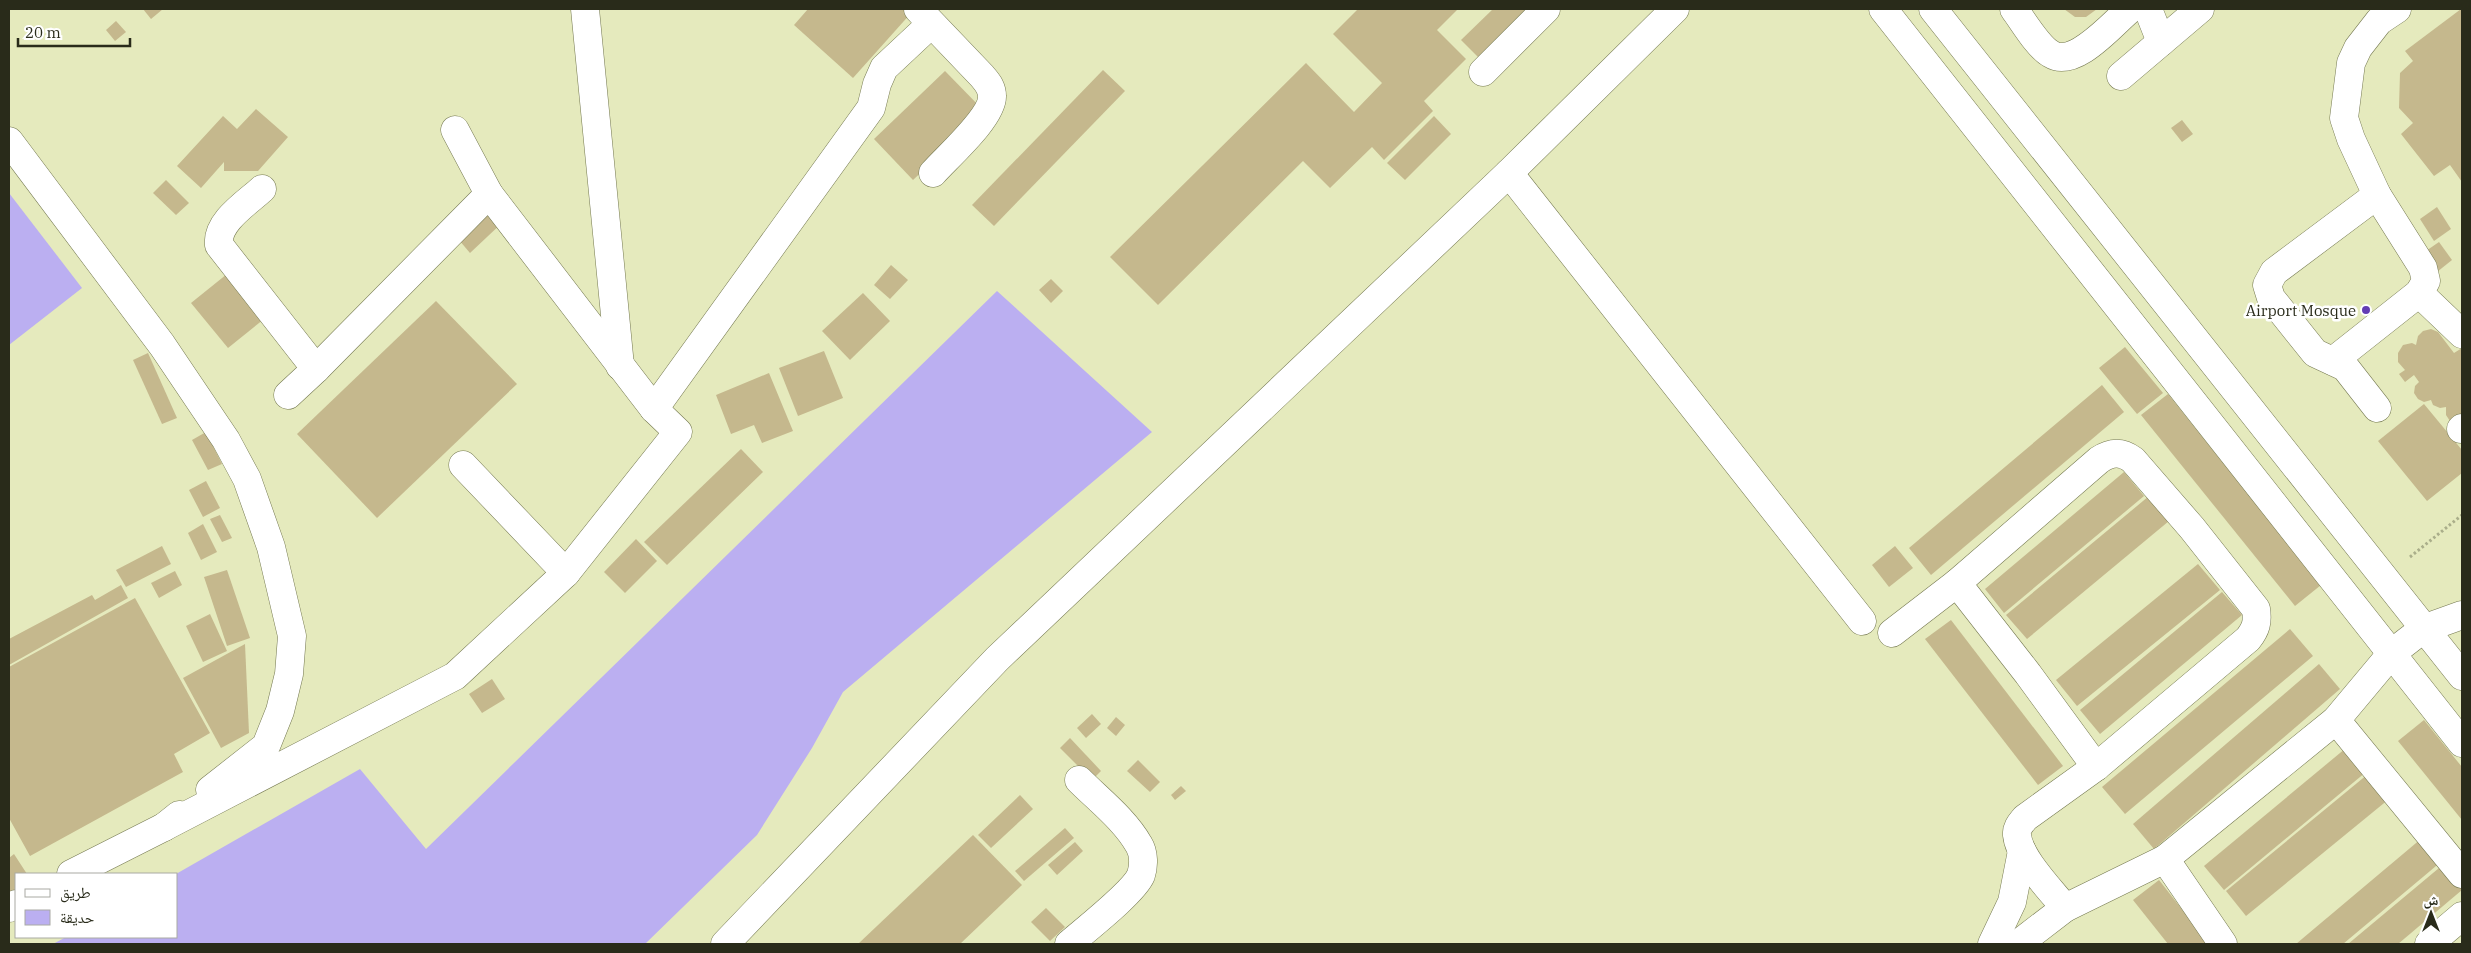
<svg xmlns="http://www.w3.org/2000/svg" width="2471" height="953" viewBox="0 0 2471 953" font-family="'IBM Plex Serif','Noto Naskh Arabic',serif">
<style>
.green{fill:#bbaff1}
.building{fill:#c5b88d}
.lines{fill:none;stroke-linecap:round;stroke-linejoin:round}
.minor-casing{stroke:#757951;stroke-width:29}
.path{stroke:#aaae8a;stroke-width:3;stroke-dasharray:2.5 2.5;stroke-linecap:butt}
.minor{stroke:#fff;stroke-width:28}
.poi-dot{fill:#633cb4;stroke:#fff;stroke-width:2}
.labels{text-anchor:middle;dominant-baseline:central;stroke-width:5;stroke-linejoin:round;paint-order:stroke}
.poi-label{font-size:15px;fill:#292b1a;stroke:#fff;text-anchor:end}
</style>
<rect width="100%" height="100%" fill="#e5eabd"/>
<g class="green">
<path d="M9,193L82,288L9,345Z"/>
<path d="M997,291L1152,432L843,692L812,748L757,835L645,944H53L66,937H176V874L360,769L426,849Z"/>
</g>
<g class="building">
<path d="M143,9H163L151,19Z"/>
<path d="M808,9H908L912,12L853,78L794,25Z"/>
<path d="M1358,9H1458L1437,30L1466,59L1424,101L1433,111L1384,160L1372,147L1330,188L1303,161L1158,305L1110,257L1306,63L1354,112L1382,83L1333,34Z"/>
<path d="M1493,9H1531L1480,59L1461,40Z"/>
<path d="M2064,9H2097L2086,17H2075Z"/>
<path d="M2461,9L2462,10V182L2450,165L2434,176L2401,134L2413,123L2399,108L2400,73L2413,61L2405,51Z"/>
<path d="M116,21L126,32L115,41L106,30Z"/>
<path d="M1103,70L1125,91L994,226L972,205Z"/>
<path d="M945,71L985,112L913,180L874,139Z"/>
<path d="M256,109L288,137L258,171H224V162L201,188L177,166L223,116L237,129Z"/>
<path d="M1434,116L1451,134L1405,180L1387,163Z"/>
<path d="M2182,120L2193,134L2182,142L2171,128Z"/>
<path d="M166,180L189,203L176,215L153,193Z"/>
<path d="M2437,207L2451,229L2434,241L2420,219Z"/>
<path d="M494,209L504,221L470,253L459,240Z"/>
<path d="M2439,242L2452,260L2437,272L2423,253Z"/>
<path d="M891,265L908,280L890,299L874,285Z"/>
<path d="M227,274L264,319L228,348L191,303Z"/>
<path d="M1051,279L1063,291L1051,303L1039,290Z"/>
<path d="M863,293L890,321L850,360L822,331Z"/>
<path d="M436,301L517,384L377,518L297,434Z"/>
<path d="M2431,329L2438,332L2454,353L2462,348V423L2450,421L2446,415V407L2440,408L2433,405L2431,400L2424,402L2418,399L2414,393L2415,386L2419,382L2414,375L2405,382L2399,374L2405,370L2398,362V353L2403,345L2412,343L2416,345L2418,336L2423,331Z"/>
<path d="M2125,347L2163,393L2137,414L2099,368Z"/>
<path d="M824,351L843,398L798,416L779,368Z"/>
<path d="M148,353L177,418L162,424L133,360Z"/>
<path d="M769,373L793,431L762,443L754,425L731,434L716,395Z"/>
<path d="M2102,385L2124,412L1931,575L1909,548Z"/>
<path d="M2168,394L2321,585L2295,606L2141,415Z"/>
<path d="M2424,404L2462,450V473L2427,501L2378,441Z"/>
<path d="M206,432L222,464L208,470L192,440Z"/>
<path d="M741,449L763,472L667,565L644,542Z"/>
<path d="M2124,472L2144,496L2004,613L1985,589Z"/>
<path d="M206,481L220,508L203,517L189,490Z"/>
<path d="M2149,496L2169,521L2027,639L2006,615Z"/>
<path d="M220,515L232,538L222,542L210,519Z"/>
<path d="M203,524L217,552L201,560L188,533Z"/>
<path d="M636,539L657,561L625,593L604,572Z"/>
<path d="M162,546L171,564L126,587L116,570Z"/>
<path d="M1895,546L1913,568L1889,587L1872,565Z"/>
<path d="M2198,564L2220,590L2077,706L2056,680Z"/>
<path d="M227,570L250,638L227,646L204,577Z"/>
<path d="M175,571L182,585L159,598L151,583Z"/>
<path d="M121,585L128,598L9,665V639L92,595L95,600Z"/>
<path d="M2222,592L2242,615L2100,734L2080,710Z"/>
<path d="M135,598L210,733L174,754L183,772L30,856L9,818V667Z"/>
<path d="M210,614L227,651L203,662L186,626Z"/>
<path d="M1951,620L2063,766L2038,785L1925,639Z"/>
<path d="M2290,629L2313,656L2125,814L2102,787Z"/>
<path d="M245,644L249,733L221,748L183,678Z"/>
<path d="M2319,664L2340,689L2154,849L2133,824Z"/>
<path d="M492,679L505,699L482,713L469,694Z"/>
<path d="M1092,714L1101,724L1086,738L1077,728Z"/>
<path d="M1116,717L1125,725L1116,736L1107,728Z"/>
<path d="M2424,720L2462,767V820L2398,741Z"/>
<path d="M1070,738L1101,771L1092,780L1060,748Z"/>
<path d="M2346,748L2366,772L2224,890L2204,866Z"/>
<path d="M1138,760L1160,782L1150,792L1127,771Z"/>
<path d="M2368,774L2389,799L2246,916L2226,891Z"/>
<path d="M1181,786L1186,791L1175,800L1171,795Z"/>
<path d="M1020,795L1033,809L991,848L978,835Z"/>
<path d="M1065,828L1074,838L1024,881L1015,871Z"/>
<path d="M973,835L1022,885L960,944H858Z"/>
<path d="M2422,838L2442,861L2343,944H2296Z"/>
<path d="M1075,842L1083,851L1057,875L1048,865Z"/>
<path d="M14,854L27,874H16V893L9,898V858Z"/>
<path d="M2445,863L2462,883V890L2398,944H2348Z"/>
<path d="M2159,880L2209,944H2168L2133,900Z"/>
<path d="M1046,908L1065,927L1050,941L1031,922Z"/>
</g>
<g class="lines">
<g class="minor-casing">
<g id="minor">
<path d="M585,9L620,366"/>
<path d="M918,9L982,76C987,82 992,87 992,96C993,117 947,157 933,173"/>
<path d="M1883,9L2462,743"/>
<path d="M1933,9L2462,676"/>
<path d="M2014,9C2023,21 2038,47 2051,54C2075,69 2112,24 2130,9"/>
<path d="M2148,9L2161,42"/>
<path d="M1483,72L1546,9"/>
<path d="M2121,76L2200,9"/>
<path d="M9,141L162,345L226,440L247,479L271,547L292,636L289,674L280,711L266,746L210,790"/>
<path d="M1509,173L1862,621"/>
<path d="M262,189C247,203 216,222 219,245L316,369"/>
<path d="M2419,293L2462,334"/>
<path d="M2333,361L2419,293L2426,281L2423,268L2377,195L2351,139L2344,118L2351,63L2358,48L2379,21L2397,9"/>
<path d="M288,395L316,369L489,194"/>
<path d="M2377,408L2345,367L2315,353L2271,298L2267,285L2274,272L2377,195"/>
<path d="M654,409L871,108L877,84L884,68L931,24"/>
<path d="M2461,429L2462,428"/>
<path d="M463,465L566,573"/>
<path d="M1957,583L2028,674L2096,767"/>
<path d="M1892,633L1957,583L2099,460C2111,452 2121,451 2133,460L2192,528L2256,609C2258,622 2256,629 2248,639L2096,767L2025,818C2021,823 2016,828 2017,835C2019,858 2051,890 2065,908"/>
<path d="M2336,720L2462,874"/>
<path d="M164,827L455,676L566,573L678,432L654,409L489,194L455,130"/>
<path d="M2165,859L2223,944"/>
<path d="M71,874L164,827L179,815"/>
<path d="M9,908L16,904"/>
<path d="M725,944L997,659L1509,173L1675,9"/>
<path d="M1069,944C1085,930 1134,892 1141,875C1144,866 1144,853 1139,845C1125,820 1099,800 1079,780"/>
<path d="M1992,944L2012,902L2022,851"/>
<path d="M2018,944L2065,908L2165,859L2336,720L2392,653L2423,629L2462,615"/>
<path d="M2429,944L2462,916"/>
</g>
</g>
<path class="path" d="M2410,557L2462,515"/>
<use href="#minor" class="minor"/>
</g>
<circle class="poi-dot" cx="2366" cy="310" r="5"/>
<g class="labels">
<g class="poi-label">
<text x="2356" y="310">Airport Mosque</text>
</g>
</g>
<rect width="2471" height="953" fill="none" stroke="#292b1a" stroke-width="20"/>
<rect x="15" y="873" width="162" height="65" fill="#ffffff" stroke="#a9aaa3"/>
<rect x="25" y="889" width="25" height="8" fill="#ffffff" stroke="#a9aaa3"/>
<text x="60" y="898" font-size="15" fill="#292b1a">طريق</text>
<rect x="25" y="910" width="25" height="15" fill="#bbaff1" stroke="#a9aaa3"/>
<text x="60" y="923" font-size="15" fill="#292b1a">حديقة</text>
<g transform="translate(2431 913)" stroke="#ffffff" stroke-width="4" paint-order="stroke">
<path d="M0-4L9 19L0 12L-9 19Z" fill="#292b1a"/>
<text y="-8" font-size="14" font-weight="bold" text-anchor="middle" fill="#292b1a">ش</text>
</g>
<path d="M18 38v8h112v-8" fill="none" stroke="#292b1a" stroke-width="2.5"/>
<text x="25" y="38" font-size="15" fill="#292b1a" stroke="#ffffff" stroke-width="4" paint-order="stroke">20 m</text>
</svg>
